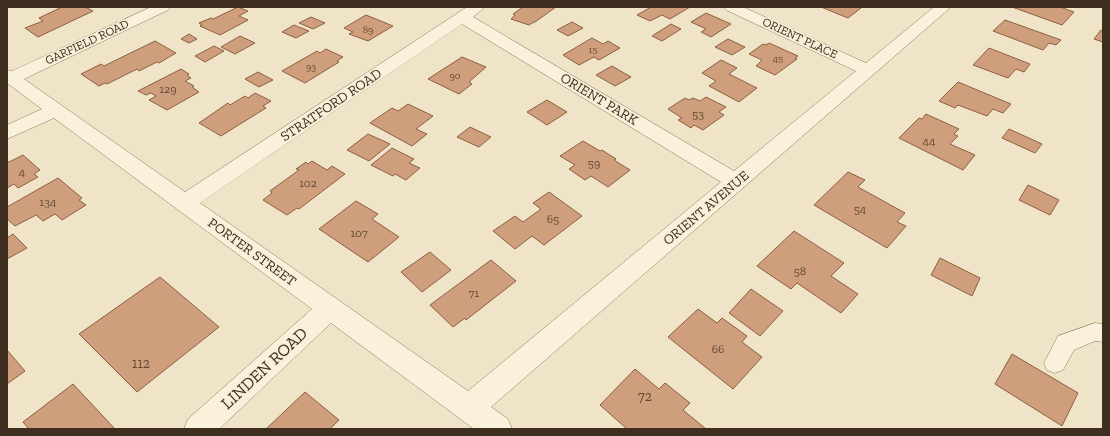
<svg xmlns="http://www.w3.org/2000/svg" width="1110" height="436" viewBox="0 0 1110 436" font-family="'Zilla Slab',serif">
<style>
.building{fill:#cf9f7d;stroke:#8d5f41}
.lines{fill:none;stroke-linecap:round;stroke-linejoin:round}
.service-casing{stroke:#8d765c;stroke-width:1}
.minor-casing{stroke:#8d765c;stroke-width:1}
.service{fill:#faf1dc;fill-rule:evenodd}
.minor{fill:#faf1dc;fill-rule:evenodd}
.labels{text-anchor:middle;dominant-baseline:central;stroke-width:3;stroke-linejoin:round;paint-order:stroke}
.far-number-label{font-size:10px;fill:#624a37}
.far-street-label{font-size:12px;fill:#3d2e20;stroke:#f7eed8}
.number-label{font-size:12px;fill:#624a37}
.street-label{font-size:14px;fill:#3d2e20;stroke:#f7eed8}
.near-number-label{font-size:14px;fill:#624a37}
.near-street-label{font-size:17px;fill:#3d2e20;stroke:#f7eed8}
</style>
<rect width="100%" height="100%" fill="#f0e4c8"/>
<g class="building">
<path d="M62,7H85L93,11L38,37L25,28L43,21L39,18Z"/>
<path d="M238,7L248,11L239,16L248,20L220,35L200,26L202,25L199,23L211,18L213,19Z"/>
<path d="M523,7H556L535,22H534L529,25L511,19L515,15L513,14Z"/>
<path d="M651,7H690L670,19L662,15L650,21L637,15Z"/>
<path d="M821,7H858L861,8L848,18Z"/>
<path d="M1012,7H1060L1074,12L1062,25Z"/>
<path d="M706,13L731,24L711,37L701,32L706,29L691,22Z"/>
<path d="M366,15L393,26L368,41L349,34L353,32L344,28Z"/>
<path d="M311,17L325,23L313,29L299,23Z"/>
<path d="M1005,20L1061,40L1056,45L1049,43L1043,50L993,31Z"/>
<path d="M572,22L583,28L568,36L557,30Z"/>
<path d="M671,24L681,29L662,41L652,36Z"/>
<path d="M294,25L309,31L296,38L282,32Z"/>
<path d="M1101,30L1103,31V42L1094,39Z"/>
<path d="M189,34L197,39L189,43L181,39Z"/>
<path d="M240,36L255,43L235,54L221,47Z"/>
<path d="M592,38L603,44L608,41L620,48L599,60L594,57L579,65L563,55Z"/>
<path d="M728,39L745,47L732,55L715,47Z"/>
<path d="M155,41L176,53L159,63L157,62L139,71L137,69L107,84L105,83L99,86L81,74L101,64L104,66Z"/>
<path d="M769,43L798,56L795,58L797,59L775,75L756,66L762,60L749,54L763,44L766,45Z"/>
<path d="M214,46L224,51L205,62L195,56Z"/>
<path d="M989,48L1030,64L1024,72L1016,69L1008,78L973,65Z"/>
<path d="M326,49L343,57L337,61L339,62L305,83L282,71L317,51L320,53Z"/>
<path d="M462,57L486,67L469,82L472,84L459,94L428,79Z"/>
<path d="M721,60L737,68L729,74L757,88L739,102L709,86L716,81L702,73Z"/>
<path d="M612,66L631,77L615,86L596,75Z"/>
<path d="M181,69L189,74L187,75L191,78L185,81L194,86L192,87L199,92L167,110L149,100L156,96L151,93L146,95L138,91Z"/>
<path d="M258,72L273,80L259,87L245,79Z"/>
<path d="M958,82L1011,104L1003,113L993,109L987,116L958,105L955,108L939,101Z"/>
<path d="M255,93L271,101L263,106L266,108L221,136L199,123L228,103L230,105L245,96L248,98Z"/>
<path d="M706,97L726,107L719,112L724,115L703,130L694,125L691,128L678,120L682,118L668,109L685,98L689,100L693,98L700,101Z"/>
<path d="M547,100L567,112L547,125L527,112Z"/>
<path d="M408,104L433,116L416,129L427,134L412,146L370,123L392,108L398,111Z"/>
<path d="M926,114L959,129L954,134L958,136L950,144L975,155L963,170L899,138L919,118L922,119Z"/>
<path d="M470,127L491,137L479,147L457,137Z"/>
<path d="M1009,129L1042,144L1035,153L1002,138Z"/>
<path d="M368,134L390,144L369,161L347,150Z"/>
<path d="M583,141L600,151L602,150L616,159L614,160L630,170L608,187L591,176L585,180L569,169L575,165L560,156Z"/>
<path d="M392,148L414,159L409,163L420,168L406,180L395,174L393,176L371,165Z"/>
<path d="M23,155L40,170L34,174L38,177L18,188L14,184L7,188V163Z"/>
<path d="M312,161L327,170L332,166L345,174L299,209L297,208L287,215L263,200L272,193L270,191L299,170L296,169L306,162L308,164Z"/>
<path d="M848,172L865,180L858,187L905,213L897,222L906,226L887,248L814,205Z"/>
<path d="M58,178L82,198L79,200L86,205L62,220L55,214L43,221L36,215L15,226L7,219V207Z"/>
<path d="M1028,185L1059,200L1050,215L1019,200Z"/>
<path d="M549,192L582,216L544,245L532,236L515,249L493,231L515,216L523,222L541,209L533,203Z"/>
<path d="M356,201L378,214L372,219L399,237L368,262L319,229Z"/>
<path d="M794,231L844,263L831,276L858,294L841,313L797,283L791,289L757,266Z"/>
<path d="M13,234L27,248L7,259V238Z"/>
<path d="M430,252L451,270L422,292L401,272Z"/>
<path d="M940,258L980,278L972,296L931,275Z"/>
<path d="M491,260L516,281L466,320L465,318L453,327L430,305Z"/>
<path d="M160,277L219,327L137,392L79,334Z"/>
<path d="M751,289L783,311L760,336L729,313Z"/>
<path d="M698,309L717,323L722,318L747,336L742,342L762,357L733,389L668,337Z"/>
<path d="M7,350L25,371L7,384Z"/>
<path d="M1012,354L1078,393L1062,426L995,384Z"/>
<path d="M635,369L659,389L665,383L690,403L683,410L706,429H627L600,405Z"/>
<path d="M73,384L115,429H29L23,422Z"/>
<path d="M305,392L339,420L330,429H266Z"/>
</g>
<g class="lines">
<g class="service-casing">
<path id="service" d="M1095,323L1103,324V342L1095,341L1074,350L1063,370L1055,373L1047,370L1044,363L1058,336Z"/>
</g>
<g class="minor-casing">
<path id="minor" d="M151,7H171L168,10L24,79L185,192L467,7H485L473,17L734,171L856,71L726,10L723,7H743L866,63L934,7H951L491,407L508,419L512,429H474L331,323L219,429H184L188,419L312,309L54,118L7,139V125L42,109L7,83V70L12,71ZM462,24L721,182L468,391L200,203Z"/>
</g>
<use href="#service" class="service"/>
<use href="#minor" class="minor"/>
</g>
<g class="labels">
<g class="far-number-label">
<text x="368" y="30">89</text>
<text x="593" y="50">15</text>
<text x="778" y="59">45</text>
<text x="311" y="67">93</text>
<text x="455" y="76">90</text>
</g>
<g class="far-street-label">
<text transform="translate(800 38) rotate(25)">ORIENT PLACE</text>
<text transform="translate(87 42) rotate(-25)">GARFIELD ROAD</text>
</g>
<g class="number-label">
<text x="168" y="89">129</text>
<text x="698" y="114">53</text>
<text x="929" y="141">44</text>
<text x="594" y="163">59</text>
<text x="22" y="172">4</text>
<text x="308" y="183">102</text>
<text x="48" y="202">134</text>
<text x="860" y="209">54</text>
<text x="553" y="219">65</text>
<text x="359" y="233">107</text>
<text x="800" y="271">58</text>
<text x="474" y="293">71</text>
<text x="718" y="349">66</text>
</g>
<g class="street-label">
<text transform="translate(599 99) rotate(31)">ORIENT PARK</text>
<text transform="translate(331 105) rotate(-34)">STRATFORD ROAD</text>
<text transform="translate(706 208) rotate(-40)">ORIENT AVENUE</text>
<text transform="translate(252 252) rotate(36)">PORTER STREET</text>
</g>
<g class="near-number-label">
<text x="141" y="363">112</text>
<text x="645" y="396">72</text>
</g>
<g class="near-street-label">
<text transform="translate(264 368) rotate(-43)">LINDEN ROAD</text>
</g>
</g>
<rect width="1110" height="436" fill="none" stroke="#3d2e20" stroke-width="16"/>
</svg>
